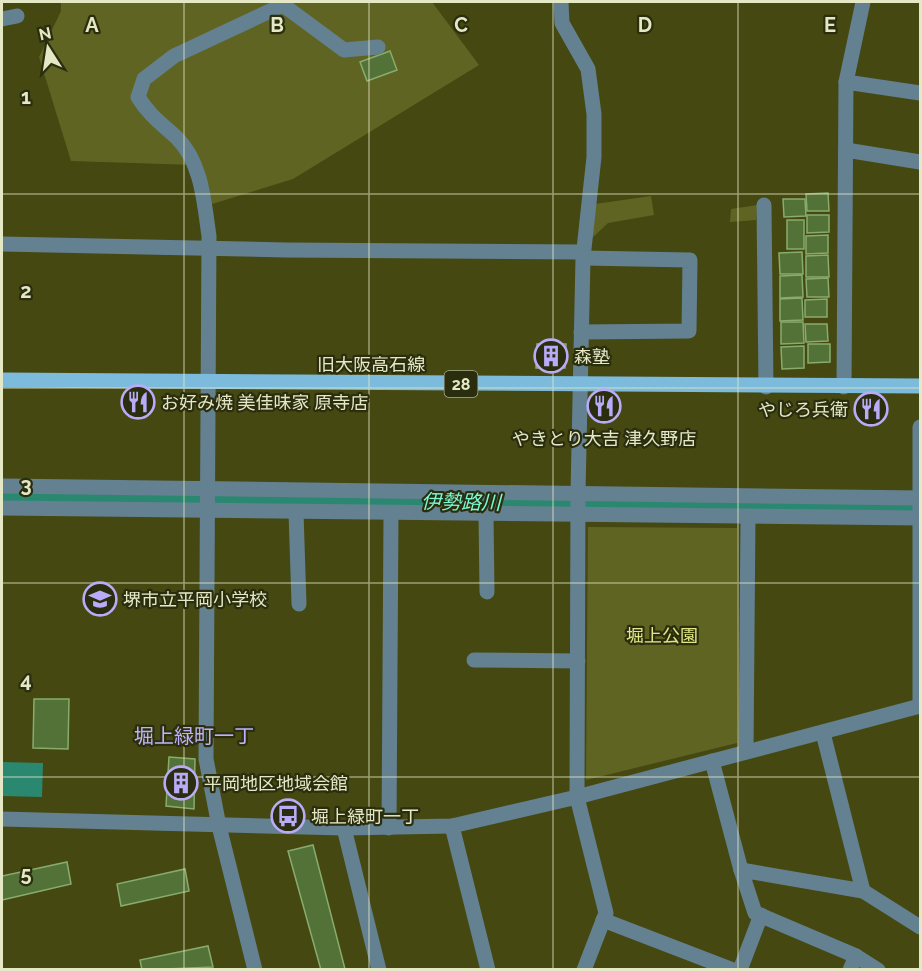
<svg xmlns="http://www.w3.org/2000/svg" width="922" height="971" viewBox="0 0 922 971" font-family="Raleway,'Noto Sans JP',sans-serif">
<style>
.green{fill:#606422}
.water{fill:#2b8870}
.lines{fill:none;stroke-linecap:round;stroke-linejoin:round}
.river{stroke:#2b8870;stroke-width:30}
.building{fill:#527237;stroke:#89ac6e;stroke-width:1.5}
.minor{stroke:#638191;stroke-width:15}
.major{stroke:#7cbbdc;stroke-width:15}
.grid{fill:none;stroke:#e4e8c4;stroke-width:1.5;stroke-opacity:0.55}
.labels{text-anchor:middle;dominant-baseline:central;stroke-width:4.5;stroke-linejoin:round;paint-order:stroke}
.shield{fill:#2b2d0f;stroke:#acb08e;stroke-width:1.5}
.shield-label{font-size:16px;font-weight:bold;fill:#e4e8c4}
.poi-label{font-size:18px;fill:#e4e8c4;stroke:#2b2d0f;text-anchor:start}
.street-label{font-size:18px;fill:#e4e8c4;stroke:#2b2d0f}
.park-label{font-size:18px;fill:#e0e783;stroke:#2b2d0f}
.water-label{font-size:20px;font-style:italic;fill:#7bf8d4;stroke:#2b2d0f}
.neighbourhood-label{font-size:20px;fill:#bfb2f9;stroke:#2b2d0f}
.grid-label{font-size:20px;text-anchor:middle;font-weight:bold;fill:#e4e8c4;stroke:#2b2d0f;stroke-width:4.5;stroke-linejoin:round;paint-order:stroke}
</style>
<rect width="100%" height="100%" fill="#454810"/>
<g class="green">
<path d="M61,2H432L479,65L293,179L212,204L195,165L71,161L39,57L61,11Z"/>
<path d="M651,196L654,215L608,223L590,240L595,204Z"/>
<path d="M757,205L756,220L730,222L731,209Z"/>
<path d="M588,527L737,528V743L586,780Z"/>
</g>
<path class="water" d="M2,762L43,763L42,797L2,796Z"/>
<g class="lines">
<path class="river" d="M2,495L920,508"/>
</g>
<g class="building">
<path d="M390,51L397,70L367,81L360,62Z"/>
<path d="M828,193L829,211H807L806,194Z"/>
<path d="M783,199H805L806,216L784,217Z"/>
<path d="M807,215H829V232L807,233Z"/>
<rect x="787" y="220" width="17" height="29"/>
<path d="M828,235V253L806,254V236Z"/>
<path d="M802,252L803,274H780L779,253Z"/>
<path d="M828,255L829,277H806V256Z"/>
<path d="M802,275L803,297L780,298V276Z"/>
<path d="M828,278L829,297H807L806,279Z"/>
<path d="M802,298L803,320L780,321V299Z"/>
<path d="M827,299V317H805V300Z"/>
<path d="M781,322H803L804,343L781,344Z"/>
<path d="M805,324H827L828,341L806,342Z"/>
<path d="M537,344H566L565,368H536Z"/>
<path d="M808,344H830V362L808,363Z"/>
<path d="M804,346V368L782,369L781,347Z"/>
<path d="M34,699H69L68,749L33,748Z"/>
<path d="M169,757L195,759L194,809L166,806Z"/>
<path d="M313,845L345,969L321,970L288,851Z"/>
<path d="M67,862L71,884L2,900V876Z"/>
<path d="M185,869L189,891L121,906L117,884Z"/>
<path d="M208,946L213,967L142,970L140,960Z"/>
</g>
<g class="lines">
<g class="minor">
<path d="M279,2L344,50L378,47"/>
<path d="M561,2L562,23L588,69L594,114V157L583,258L578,493L577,797L606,913L584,970"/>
<path d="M2,19L17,16"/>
<path d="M846,82L920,93"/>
<path d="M846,150L920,162"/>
<path d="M764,205L766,387"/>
<path d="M2,244L286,250L583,252"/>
<path d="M581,332L689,331L690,260L583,258"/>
<path d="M844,387L846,82L863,2"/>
<path d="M2,486L920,498"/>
<path d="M2,508L920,518"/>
<path d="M296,512L299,604"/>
<path d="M486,514L487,592"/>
<path d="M474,660L578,661"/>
<path d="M823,733L863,891"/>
<path d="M746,752L748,516"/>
<path d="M712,761L741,870"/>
<path d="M2,819L344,828L452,826L577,797L920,706V427"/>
<path d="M452,826L488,970"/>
<path d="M344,828L379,970"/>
<path d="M389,828L391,514"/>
<path d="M603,920L733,970"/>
<path d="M856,956L878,970"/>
<path d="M255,970L219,826L206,759L209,236C204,202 202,163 177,138C162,124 149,115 138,97L144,79L174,56L283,5"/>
<path d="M740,970L761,915"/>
<path d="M850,970L856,956L755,913L741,870L863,891L920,927"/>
</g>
<path class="major" d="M2,380L920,386"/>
</g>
<path class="grid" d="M184,2V970M369,2V970M553,2V970M738,2V970M2,194H920M2,388H920M2,583H920M2,777H920"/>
<defs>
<g id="building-ring" transform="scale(1.725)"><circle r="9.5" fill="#2b2d0f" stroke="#b9abf7" stroke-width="1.5"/><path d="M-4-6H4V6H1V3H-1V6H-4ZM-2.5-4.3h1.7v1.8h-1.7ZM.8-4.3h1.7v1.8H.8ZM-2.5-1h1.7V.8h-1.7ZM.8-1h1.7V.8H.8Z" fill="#b9abf7"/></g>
<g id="restaurant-ring" transform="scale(1.725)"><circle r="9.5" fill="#2b2d0f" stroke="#b9abf7" stroke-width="1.5"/><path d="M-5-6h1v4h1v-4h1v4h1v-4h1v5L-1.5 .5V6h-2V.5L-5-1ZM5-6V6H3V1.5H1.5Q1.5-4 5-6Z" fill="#b9abf7"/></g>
<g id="school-ring" transform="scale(1.725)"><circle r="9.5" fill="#2b2d0f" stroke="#b9abf7" stroke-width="1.5"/><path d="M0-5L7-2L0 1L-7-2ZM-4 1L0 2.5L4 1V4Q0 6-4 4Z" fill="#b9abf7"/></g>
<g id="bus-ring" transform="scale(1.725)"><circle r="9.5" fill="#2b2d0f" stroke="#b9abf7" stroke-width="1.5"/><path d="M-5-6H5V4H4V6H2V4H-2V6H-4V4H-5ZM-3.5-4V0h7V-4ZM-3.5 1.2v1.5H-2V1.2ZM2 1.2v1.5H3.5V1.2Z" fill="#b9abf7"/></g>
</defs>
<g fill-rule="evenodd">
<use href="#building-ring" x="551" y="356"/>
<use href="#restaurant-ring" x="138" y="402"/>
<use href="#restaurant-ring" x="604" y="406"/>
<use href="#restaurant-ring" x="871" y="409"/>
<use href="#school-ring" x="100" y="599"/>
<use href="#building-ring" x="181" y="783"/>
<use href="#bus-ring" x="288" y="816"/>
</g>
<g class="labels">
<rect class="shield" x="444.5" y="371" width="33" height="26" rx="4.5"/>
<g class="shield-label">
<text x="461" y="384">28</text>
</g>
<g class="poi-label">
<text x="574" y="356">森塾</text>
<text x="161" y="402">お好み焼 美佳味家 原寺店</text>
<text x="848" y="409" text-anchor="end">やじろ兵衛</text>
<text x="604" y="438" text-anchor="middle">やきとり大吉 津久野店</text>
<text x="123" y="599">堺市立平岡小学校</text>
<text x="204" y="783">平岡地区地域会館</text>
<text x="311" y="816">堀上緑町一丁</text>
</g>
<g class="street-label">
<text x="371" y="364">旧大阪高石線</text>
</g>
<g class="park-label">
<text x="662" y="635">堀上公園</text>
</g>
<g class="water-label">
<text transform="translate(461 502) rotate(1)">伊勢路川</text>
</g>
<g class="neighbourhood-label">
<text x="194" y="736">堀上緑町一丁</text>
</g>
</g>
<g class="grid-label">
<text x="92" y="32">A</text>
<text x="277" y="32">B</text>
<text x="461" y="32">C</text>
<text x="645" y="32">D</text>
<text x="830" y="32">E</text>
<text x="26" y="104">1</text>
<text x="26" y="298">2</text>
<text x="26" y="492">3</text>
<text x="26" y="687">4</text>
<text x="26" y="881">5</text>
</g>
<rect width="922" height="971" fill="none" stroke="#e4e8c4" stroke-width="6"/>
<g transform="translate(48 48) rotate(348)" stroke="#2b2d0f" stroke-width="4.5" paint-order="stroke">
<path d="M0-4.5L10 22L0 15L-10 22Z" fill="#e4e8c4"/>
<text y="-9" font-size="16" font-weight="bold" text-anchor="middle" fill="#e4e8c4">N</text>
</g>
</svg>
